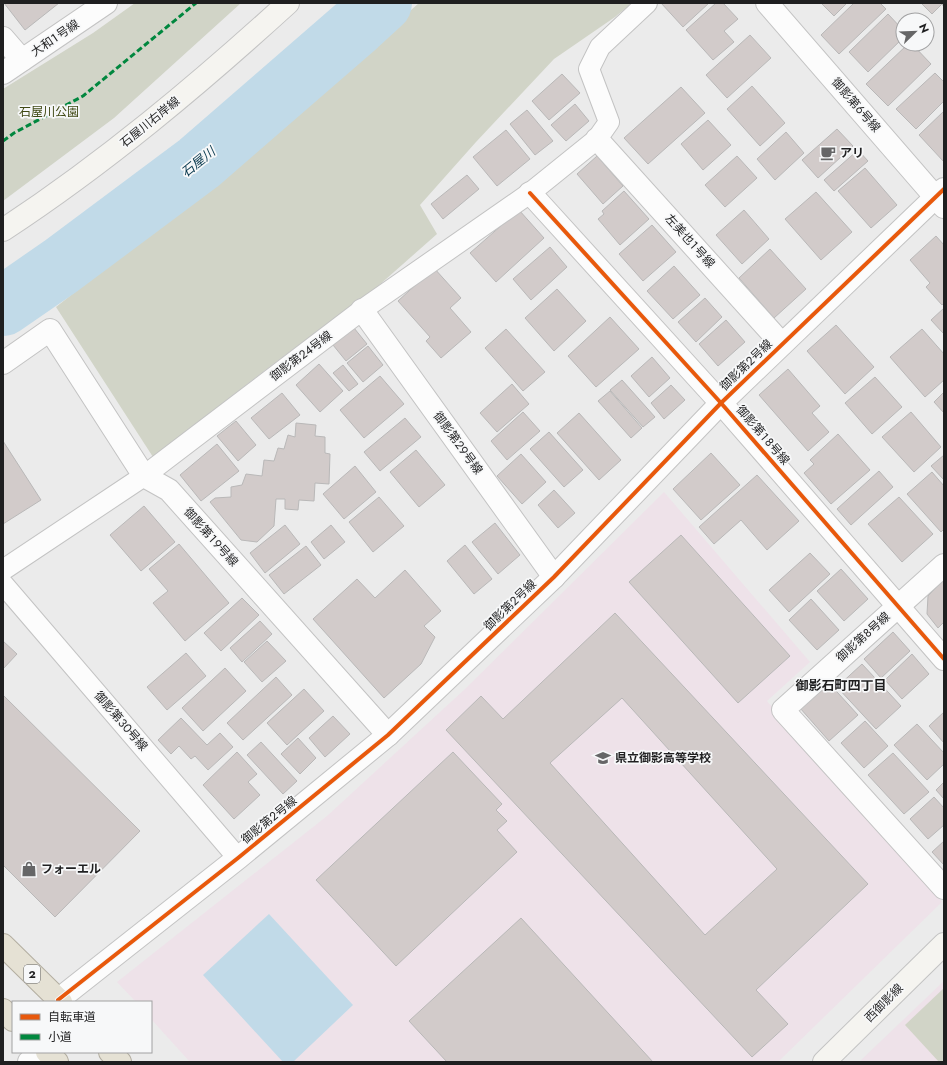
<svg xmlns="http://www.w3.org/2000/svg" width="947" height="1065" viewBox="0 0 947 1065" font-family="Jost,'Noto Sans JP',sans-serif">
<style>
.education{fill:#eee2e9}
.green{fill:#d1d4c7}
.water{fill:#c1dae8}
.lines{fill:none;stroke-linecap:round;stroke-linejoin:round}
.river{stroke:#c1dae8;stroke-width:60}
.building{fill:#d2cbca;stroke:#b9b8b8;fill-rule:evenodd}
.lane-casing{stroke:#c3c3c3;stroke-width:22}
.street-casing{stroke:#c3c3c3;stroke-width:24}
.secondary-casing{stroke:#c3c3c3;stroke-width:24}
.highway-casing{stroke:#b3aea1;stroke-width:24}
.lane{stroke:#fcfcfc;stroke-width:20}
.street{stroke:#fcfcfc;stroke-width:22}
.secondary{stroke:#f5f4f0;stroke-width:22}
.highway{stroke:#e5e1d4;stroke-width:22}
.quiet{stroke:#00873e;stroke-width:3;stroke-dasharray:6 3;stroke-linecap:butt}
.cycleway-casing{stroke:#f7f8f9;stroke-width:6}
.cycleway{stroke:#e8590c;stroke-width:4}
.labels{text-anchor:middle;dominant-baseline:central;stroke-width:3.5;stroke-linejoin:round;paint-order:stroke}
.shield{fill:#f7f8f9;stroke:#606061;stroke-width:1}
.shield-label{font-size:11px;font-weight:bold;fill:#1f1f20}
.street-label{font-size:12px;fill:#1f1f20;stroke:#f7f8f9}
.park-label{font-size:12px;fill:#404914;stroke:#f7f8f9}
.poi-label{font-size:12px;font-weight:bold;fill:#1f1f20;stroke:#f7f8f9;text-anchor:start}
.water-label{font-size:13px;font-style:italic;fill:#0a3a4f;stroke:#f7f8f9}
.neighbourhood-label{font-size:13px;font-weight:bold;fill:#1f1f20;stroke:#f7f8f9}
</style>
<rect width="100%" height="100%" fill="#ebebeb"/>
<g class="education">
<path d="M664,492L810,662L767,701L942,902L778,1062H190L151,1019V1002H136L117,982L327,816L465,689Z"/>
<path d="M944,981V1062H859Z"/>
</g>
<g class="green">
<path d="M135,3H241L114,118L3,201V89L93,33Z"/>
<path d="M419,3H632L615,17L554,59L476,142L420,205L437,234L377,287L268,368L153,457L56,307L238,163Z"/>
<path d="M944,988V1062H939L905,1025Z"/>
</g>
<path class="water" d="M269,914L353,1005L293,1062H283L203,975Z"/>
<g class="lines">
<path class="river" d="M3,306L61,266L199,163L358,25L382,3"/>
</g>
<g class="building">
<path d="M4,3H59L25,30Z"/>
<path d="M661,3H709L683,27Z"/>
<path d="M716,3H723L738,19L724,31L734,42L713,60L686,30Z"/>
<path d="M821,3H847L834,16Z"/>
<path d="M854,3H880L886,9L839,54L821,35Z"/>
<path d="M921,3H944V7L942,4L932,14Z"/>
<path d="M888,14L903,30V38L868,72L849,52Z"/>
<path d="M750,35L771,58L727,98L706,75Z"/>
<path d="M908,44H912L931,64L888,106L866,84Z"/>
<path d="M935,73L944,82V101L916,129L896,109Z"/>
<path d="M562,74L580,93L549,120L532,101Z"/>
<path d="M752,86L785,123L760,146L727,109Z"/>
<path d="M681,87L705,113L648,164L624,138Z"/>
<path d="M575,104L589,121L566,141L551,125Z"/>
<path d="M527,110L553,141L535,155L510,124Z"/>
<path d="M944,111V162L919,135Z"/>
<path d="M708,120L731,145L703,170L681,144Z"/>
<path d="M837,129L853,146L818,178L802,160Z"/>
<path d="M506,130L530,159L497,186L473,157Z"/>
<path d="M786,132L804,153L775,180L757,159Z"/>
<path d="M858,150L868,161L834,191L824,180Z"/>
<path d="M597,156L623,186L603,204L577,174Z"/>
<path d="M737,156L757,178L725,207L705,185Z"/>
<path d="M865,168L897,205L871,228L838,191Z"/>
<path d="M467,175L479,189L443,219L431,204Z"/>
<path d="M624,191L649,219L620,245L598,219L604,214L602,211Z"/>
<path d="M816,192L852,232L821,260L785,219Z"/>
<path d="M519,210L544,238L496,282L470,253Z"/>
<path d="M744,210L769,239L742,264L716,235Z"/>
<path d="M652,225L676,252L643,281L619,254Z"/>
<path d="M936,236L944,245V303L942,305L926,287L930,283L910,260Z"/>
<path d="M550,247L567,267L531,300L513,279Z"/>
<path d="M770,249L806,289L774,318L739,278Z"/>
<path d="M674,266L700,295L673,319L647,291Z"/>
<path d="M434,268L461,298L450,308L471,332L441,358L426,341L430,337L398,301Z"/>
<path d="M557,289L586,321L554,351L525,318Z"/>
<path d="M705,298L722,317L696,342L678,322Z"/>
<path d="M944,308V332L943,333L931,320Z"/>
<path d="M610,317L639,349L596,387L568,356Z"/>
<path d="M726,320L745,342L718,366L699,344Z"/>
<path d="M836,325L874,367L845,394L807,351Z"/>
<path d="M354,328L367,344L346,361L333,345Z"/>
<path d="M506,329L545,372L523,391L485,348Z"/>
<path d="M922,329L944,354V380L925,397L890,357Z"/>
<path d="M368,346L383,365L363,382L347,363Z"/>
<path d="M652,357L670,378L649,397L631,376Z"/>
<path d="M319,364L343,391L320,412L296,385Z"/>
<path d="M343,365L358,384L349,391L333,373Z"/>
<path d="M788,369L820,406L812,413L829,432L808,451L759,395Z"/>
<path d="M380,376L404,404L364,438L340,410Z"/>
<path d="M875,377L902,407L872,434L845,403Z"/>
<path d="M622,380L655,417L643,427L610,390Z"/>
<path d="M512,384L529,404L497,432L480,413Z"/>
<path d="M671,385L685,400L664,419L651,403Z"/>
<path d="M610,391L642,428L631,438L598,401Z"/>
<path d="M944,392V413L934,402Z"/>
<path d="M282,393L300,415L269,439L251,418Z"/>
<path d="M523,412L540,431L507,460L491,441Z"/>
<path d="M911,412L941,447L914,472L882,437Z"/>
<path d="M579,413L621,460L599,480L557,433Z"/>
<path d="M405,418L421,437L380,471L364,452Z"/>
<path d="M236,421L256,445L238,461L217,436Z"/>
<path d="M296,423L316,425L315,436L325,437V453L330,454L329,484L315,483L314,501L299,500L298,510L285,509V499H276L274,526L257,542L241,540L210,502L215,498L231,497V487L242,485L246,474L262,476L264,460L274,461L278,448L284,449L288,435L295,437Z"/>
<path d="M549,432L583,470L564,487L530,449Z"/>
<path d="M838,434L870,470L831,504L804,473L814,464L810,460Z"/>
<path d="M3,441L41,500L3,524Z"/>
<path d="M217,444L239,471L201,501L180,475Z"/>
<path d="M416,450L445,485L419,507L390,472Z"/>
<path d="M711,453L740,485L701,520L673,489Z"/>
<path d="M521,454L546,482L522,504L497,476Z"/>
<path d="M944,455V480L931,466Z"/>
<path d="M355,466L376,492L344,519L323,494Z"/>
<path d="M879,471L893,487L851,525L837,509Z"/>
<path d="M932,472L944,486V529L941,532L907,494Z"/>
<path d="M757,475L799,521L767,550L741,520L714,544L699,527Z"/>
<path d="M554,490L575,513L558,528L538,505Z"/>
<path d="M379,497L404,526L373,552L349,522Z"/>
<path d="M899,497L933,534L902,562L868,524Z"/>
<path d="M144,506L175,542L141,571L110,535Z"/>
<path d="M495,523L520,555L498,574L472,542Z"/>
<path d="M285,525L300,544L265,573L250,553Z"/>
<path d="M331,525L345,542L324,559L311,542Z"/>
<path d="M681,535L790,656L738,703L629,582Z"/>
<path d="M179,544L229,603L185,641L153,603L168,591L149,569Z"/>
<path d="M465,545L492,579L474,594L447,561Z"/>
<path d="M306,546L321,565L284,594L269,575Z"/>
<path d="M810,553L830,574L789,612L769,590Z"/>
<path d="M841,569L868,599L844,621L817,591Z"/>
<path d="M405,570L441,611L424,626L435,637L421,664L384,698L313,619L357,579L375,598Z"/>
<path d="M944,580V622L938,628L927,614L928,596Z"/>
<path d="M242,598L259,615L221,651L204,633Z"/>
<path d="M811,599L839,630L817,650L789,620Z"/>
<path d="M615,613L868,884L756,990L788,1024L752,1057L446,730L481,696L503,719ZM622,698L777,869L705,935L550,763Z"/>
<path d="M260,621L272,634L242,662L230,648Z"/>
<path d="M893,632L910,651L881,678L864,659Z"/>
<path d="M3,641L17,654L3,669Z"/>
<path d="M267,641L286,661L262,682L244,662Z"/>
<path d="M186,653L206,676L167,710L147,687Z"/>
<path d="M912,654L929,674L902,699L885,680Z"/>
<path d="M862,664L901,706L876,729L837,687Z"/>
<path d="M225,668L246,691L203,731L182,708Z"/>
<path d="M276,677L292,695L243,740L227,723Z"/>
<path d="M828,682L858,715L829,741L800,708Z"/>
<path d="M304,689L324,711L287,745L267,723Z"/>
<path d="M3,695L140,831L55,917L3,865Z"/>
<path d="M944,712V743L929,726Z"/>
<path d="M333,716L350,734L325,757L309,738Z"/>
<path d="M181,718L207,745L220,733L233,747L208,770L195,756L191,759L179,746L171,754L158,740Z"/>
<path d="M865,721L888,746L864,768L841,743Z"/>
<path d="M917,724L944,753V764L927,780L894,745Z"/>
<path d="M298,738L316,758L300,774L281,754Z"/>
<path d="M261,742L297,781L283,794L247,755Z"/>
<path d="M237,752L257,774L248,782L260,795L234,819L203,785Z"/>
<path d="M453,752L502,804L496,810L507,821L497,830L517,852L396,966L316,880Z"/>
<path d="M893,753L929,792L904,814L868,775Z"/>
<path d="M944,782V799L936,790Z"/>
<path d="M934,797L944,808V825L928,839L910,819Z"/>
<path d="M944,841V865L932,852Z"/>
<path d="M521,918L653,1062H447L409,1021Z"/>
</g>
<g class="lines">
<g class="lane-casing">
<g id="lane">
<path d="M3,570L144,476L362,310L530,193L597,139L609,122L589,69L600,47L647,3"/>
<path d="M3,584L238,858"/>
</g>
</g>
<g class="street-casing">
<g id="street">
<path d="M767,3L944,207"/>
<path d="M3,38L22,60"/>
<path d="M3,73L106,3"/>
<path d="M597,139L782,344"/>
<path d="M530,193L721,403L944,659"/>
<path d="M362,310L554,577"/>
<path d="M3,363L50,330L144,476L169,490L388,735"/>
<path d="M944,565L783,710L944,888"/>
<path d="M58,1000L238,858L388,735L554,577L721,403L944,189"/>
<path d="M29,1062L40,1052"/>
</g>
</g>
<g class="secondary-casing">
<g id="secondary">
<path d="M3,230C105,163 198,85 288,3"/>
<path d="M824,1062L944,944"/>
</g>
</g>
<g class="highway-casing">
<g id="highway">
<path d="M3,945L61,1002"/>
<path d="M3,1010L13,1020"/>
<path d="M47,1052L57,1062"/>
<path d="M110,1052L120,1062"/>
</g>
</g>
<use href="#lane" class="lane"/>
<use href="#street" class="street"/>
<use href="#secondary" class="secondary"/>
<use href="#highway" class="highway"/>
<path class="quiet" d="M3,141L14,133L83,96L196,3"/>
<g class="cycleway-casing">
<g id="cycleway">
<path d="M530,193L721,403L944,659"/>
<path d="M58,1000L238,858L388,735L554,577L721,403L944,189"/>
</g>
</g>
<use href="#cycleway" class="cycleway"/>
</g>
<defs>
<g id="cafe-bare" transform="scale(1.2)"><path d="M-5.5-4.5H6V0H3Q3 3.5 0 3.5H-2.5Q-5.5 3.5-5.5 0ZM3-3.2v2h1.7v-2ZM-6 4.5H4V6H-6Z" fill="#666667" stroke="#f7f8f9" stroke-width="2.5" paint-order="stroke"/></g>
<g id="school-bare" transform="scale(1.2)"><path d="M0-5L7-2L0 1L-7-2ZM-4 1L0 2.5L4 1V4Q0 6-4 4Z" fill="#666667" stroke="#f7f8f9" stroke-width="2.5" paint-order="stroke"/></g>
<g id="shop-bare" transform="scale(1.2)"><path d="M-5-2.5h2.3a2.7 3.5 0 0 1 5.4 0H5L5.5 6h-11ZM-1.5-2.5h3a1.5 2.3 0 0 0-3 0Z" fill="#666667" stroke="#f7f8f9" stroke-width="2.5" paint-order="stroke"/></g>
</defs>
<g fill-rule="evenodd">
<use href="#cafe-bare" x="828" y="153"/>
<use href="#school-bare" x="603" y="758"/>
<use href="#shop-bare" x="29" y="869"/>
</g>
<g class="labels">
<rect class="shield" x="24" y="965" width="16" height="18" rx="3"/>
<g class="shield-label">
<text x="32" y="974">2</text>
</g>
<g class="street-label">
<text transform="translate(55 38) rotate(-34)">大和１号線</text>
<text transform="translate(856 105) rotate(49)">御影第６号線</text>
<text transform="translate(150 122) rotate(-39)">石屋川右岸線</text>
<text transform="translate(690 241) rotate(48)">左美也１号線</text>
<text transform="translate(301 356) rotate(-37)">御影第２４号線</text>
<text transform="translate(746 365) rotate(-44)">御影第２号線</text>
<text transform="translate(763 435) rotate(49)">御影第１８号線</text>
<text transform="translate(458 443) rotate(54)">御影第２９号線</text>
<text transform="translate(211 537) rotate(48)">御影第１９号線</text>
<text transform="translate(510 605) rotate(-44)">御影第２号線</text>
<text transform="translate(863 637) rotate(-42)">御影第８号線</text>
<text transform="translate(121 721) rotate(49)">御影第３０号線</text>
<text transform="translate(269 820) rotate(-39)">御影第２号線</text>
<text transform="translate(884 1003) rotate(-45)">西御影線</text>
</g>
<g class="park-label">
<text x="49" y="112">石屋川公園</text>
</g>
<g class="poi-label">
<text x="840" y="153">アリ</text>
<text x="615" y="758">県立御影高等学校</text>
<text x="41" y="869">フォーエル</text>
</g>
<g class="water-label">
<text transform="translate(198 162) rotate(-39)">石屋川</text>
</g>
<g class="neighbourhood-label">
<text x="841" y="685">御影石町四丁目</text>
</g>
</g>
<rect width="947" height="1065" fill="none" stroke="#1f1f20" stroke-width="8"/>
<rect x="12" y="1001" width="140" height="52" fill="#f7f8f9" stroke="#a1a1a2"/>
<rect x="20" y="1014" width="20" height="6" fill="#e8590c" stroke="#a1a1a2"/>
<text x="48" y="1021" font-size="12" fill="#1f1f20">自転車道</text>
<rect x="20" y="1034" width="20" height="6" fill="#00873e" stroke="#a1a1a2"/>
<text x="48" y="1041" font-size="12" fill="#1f1f20">小道</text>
<g transform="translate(915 32) rotate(67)"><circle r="19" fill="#f7f8f9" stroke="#a1a1a2"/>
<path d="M0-3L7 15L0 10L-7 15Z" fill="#666667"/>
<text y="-6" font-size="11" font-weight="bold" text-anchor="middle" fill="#1f1f20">N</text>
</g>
</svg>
